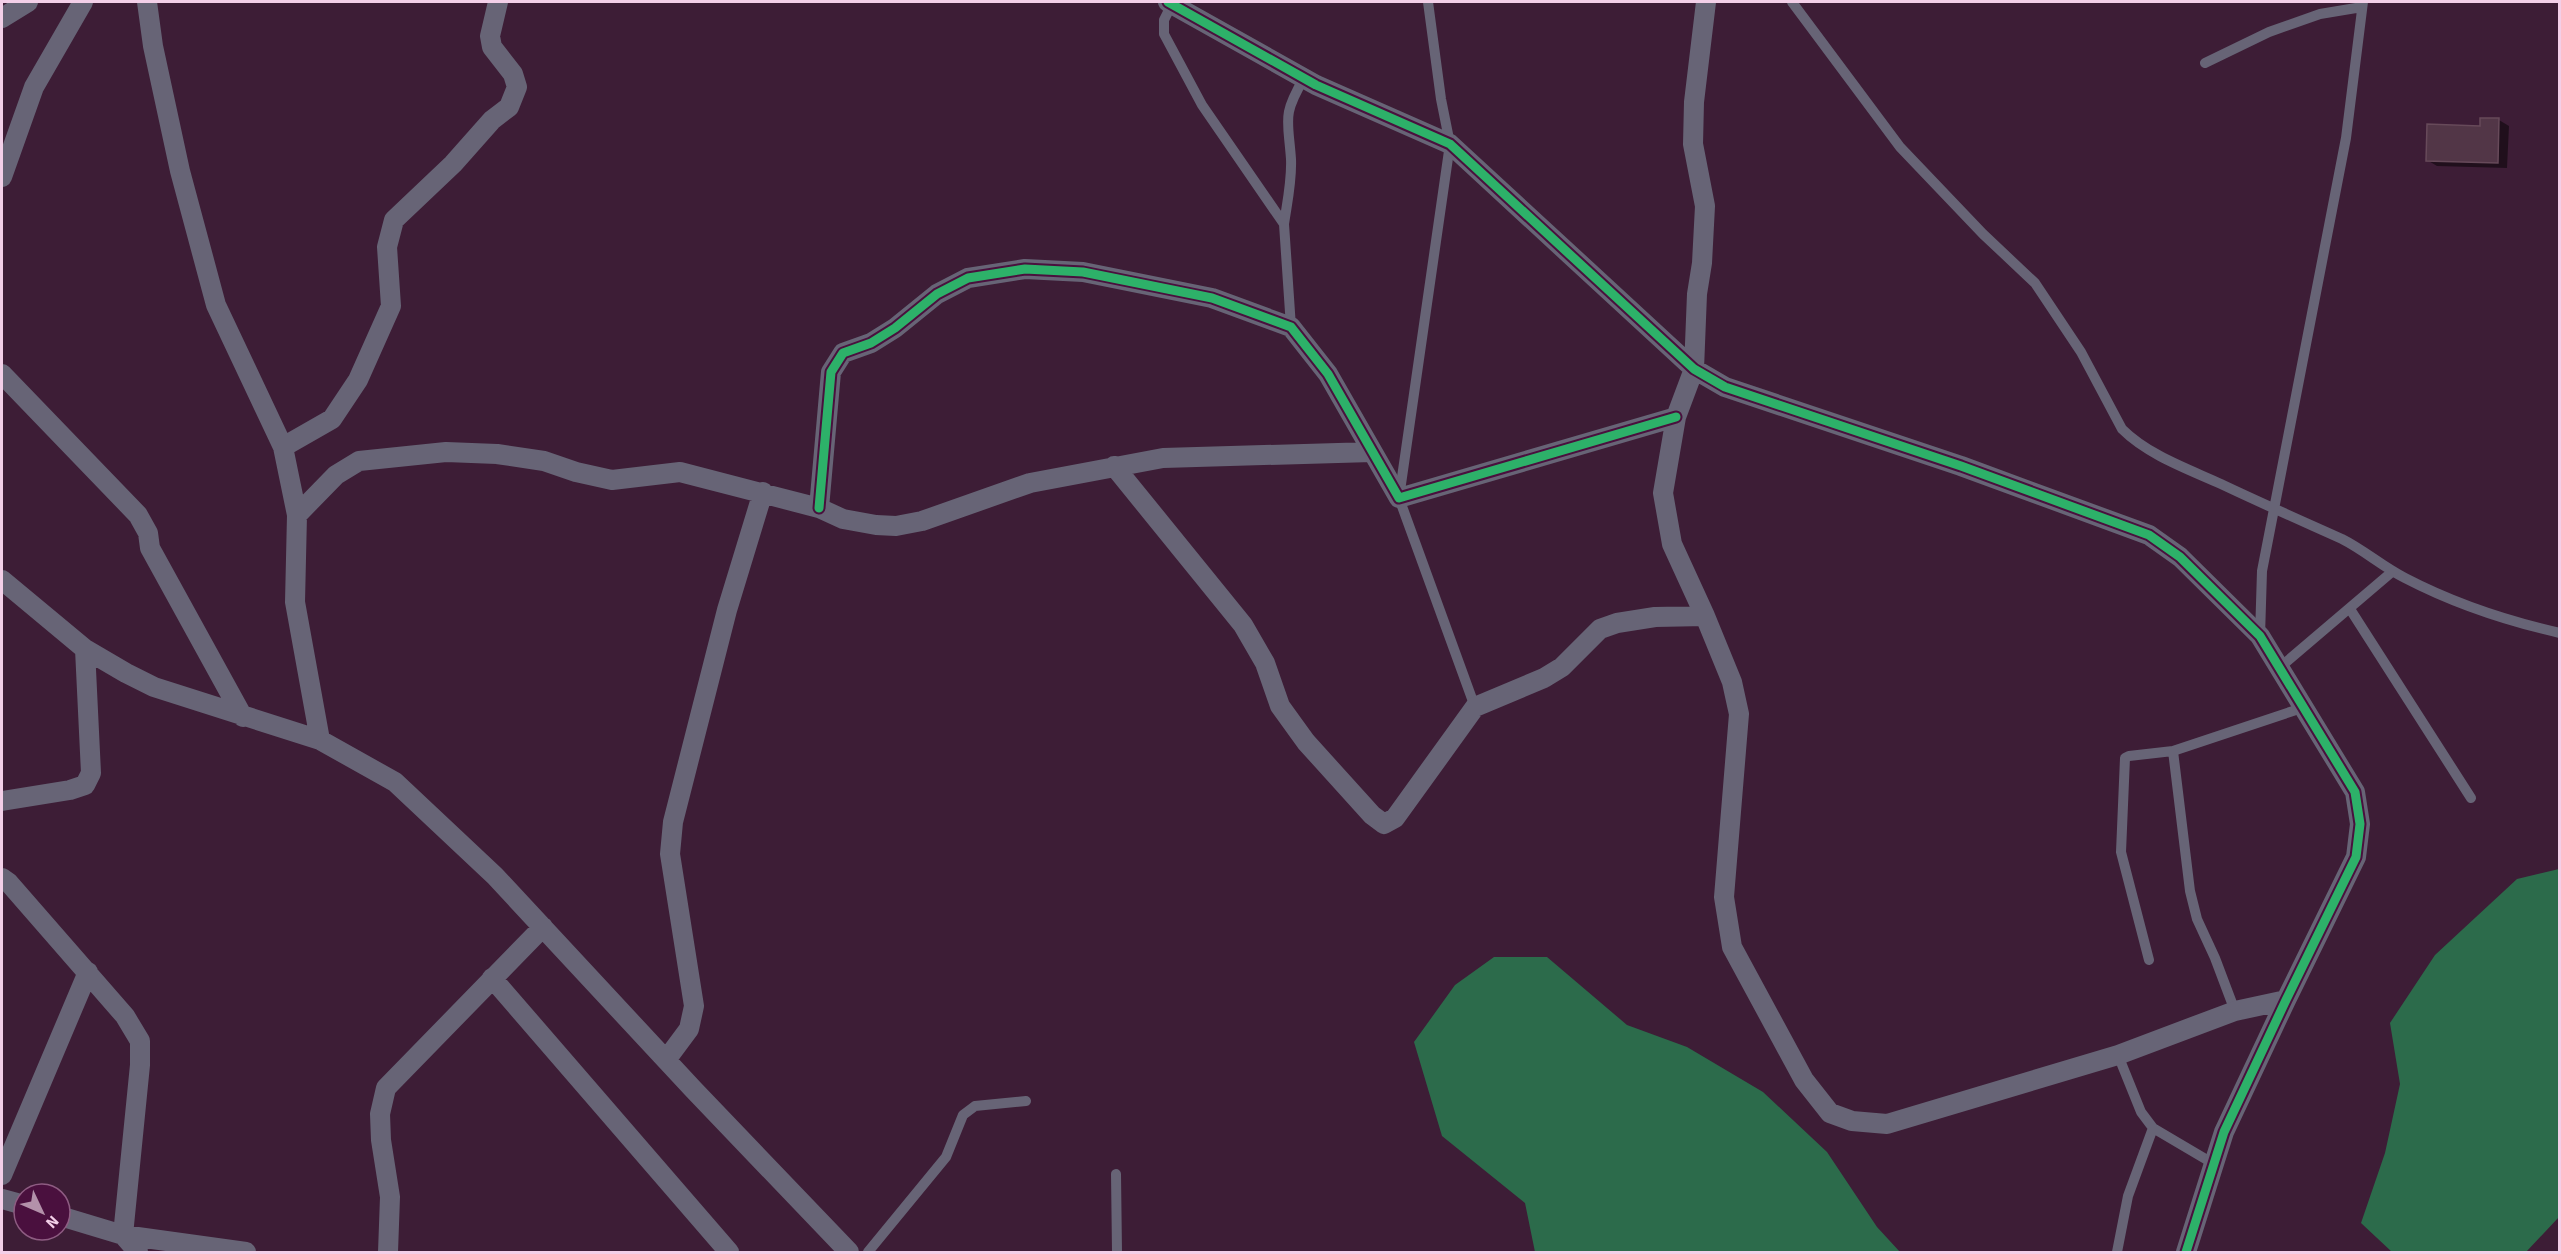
<svg xmlns="http://www.w3.org/2000/svg" width="2561" height="1254" font-family="'Source Sans 3',sans-serif">
<rect width="100%" height="100%" fill="#3d1d36"/>
<!-- water -->
<path fill="#2c6b4b" d="M2559,869v348l-33,35h-134l-31,-29 24,-70 15,-69 -10,-61 45,-68 82,-76z
M1494,957h53l80,68 60,22 76,45 64,60 50,75 23,25h-365l-10,-49 -83,-67 -28,-94 41,-57z"/>
<!-- shadow -->
<path fill="#0007" d="M2482,119l17,1 10,6 -2,42 -70,-2 -10,-6 55,-33z"/>
<!-- building -->
<path fill="#523647" stroke="#674a5a" stroke-width="1.5" d="M2480,118h19l-1,45 -72,-2 1,-37 53,2z"/>
<g fill="none" stroke-linecap="round" stroke-linejoin="round">
<!-- service -->
<path stroke="#676476" stroke-width="10" d="M1428,2l13,97 9,45 -51,354 76,209
M1792,2l108,145 83,87 52,49 46,69 41,77c26,26 66,40 99,55 40,19 81,37 121,55 22,11 41,28 63,39 48,25 102,43 155,55
M1172,4l-8,16v14l38,71 82,119 7,103
M2205,63l64,-31 51,-18 42,-7
M1284,224c3,-21 8,-43 7,-65 -3,-41 -9,-43 13,-81
M2350,609l121,189
M2260,636l2,-65 84,-433 17,-136
M2278,669l115,-98
M2173,751l17,140 7,28 18,39 20,53
M2149,960l-28,-108 4,-94 4,-2 44,-5 129,-43
M2118,1055l23,57 12,16 61,36
M1116,1174l1,78
M868,1252l78,-95 17,-42 12,-9 51,-5
M2117,1252l11,-56 25,-68"/>
<!-- minor -->
<path stroke="#676476" stroke-width="20" d="M147,2l6,44 27,125 36,134 67,142 14,68 -2,87 25,138
M1168,2l148,83 134,59 244,225 31,18 236,79 188,69 31,22 80,79 95,156 5,32 -4,33 -70,143 -62,132 -38,120
M1706,2l-12,100 -1,42 12,62 -3,57 -5,31 -3,75 -18,48 -13,76 9,51 33,72 27,66 7,32 -15,183 8,50 72,133 26,33 22,8 35,3 231,-69 117,-44 51,-11
M2,18l26,-16
M2,177l32,-90 49,-85
M2,374l136,141 10,18 2,15 93,169
M283,447l49,-28 26,-39 33,-74 -4,-59 7,-27 59,-56 39,-44 17,-13 8,-20 -4,-13 -21,-27 -2,-11 8,-34
M1114,466l129,159 22,38 15,43 26,36 66,73 12,9 11,-6 80,-111 69,-29 18,-11 38,-38 17,-6 38,-6 50,-1
M819,508l12,-136 12,-19 28,-10 24,-15 42,-34 31,-16 57,-9 58,3 129,26 79,29 37,47 71,124 277,-81
M297,515l39,-40 23,-14 87,-9 51,2 47,7 32,11 36,8 68,-8 139,36 24,11 33,6 20,1 26,-5 108,-38 133,-25 209,-6
M2,580l83,69 41,24 28,14 166,53 75,42 100,94 198,213 156,163
M2,801l68,-11 15,-5 6,-12 -6,-124
M2,878l7,5 116,133 15,25v24l-17,170 15,17
M492,978l237,274
M666,1060l23,-31 5,-23 -24,-152 3,-32 54,-212 36,-118
M2,1175l86,-203
M2,1199l22,6
M60,1216l63,19 123,17
M388,1252l2,-55 -9,-57 -1,-26 6,-26 157,-161"/>
<defs>
<path id="cycleway" d="M1168,2l148,83 134,59 244,225 31,18 236,79 188,69 31,22 80,79 95,156 5,32 -4,33 -70,143 -62,132 -38,120
M819,508l12,-136 12,-19 28,-10 24,-15 42,-34 31,-16 57,-9 58,3 129,26 79,29 37,47 71,124 277,-81"/>
</defs>
<!-- cycleway casing -->
<use href="#cycleway" stroke="#4a103e" stroke-width="13"/>
<!-- cycleway -->
<use href="#cycleway" stroke="#2db169" stroke-width="9"/>
</g>
<!-- border -->
<rect width="2561" height="1254" fill="none" stroke="#f3cfe8" stroke-width="6"/>
<!-- north arrow -->
<g transform="translate(42 1212) rotate(134)"><circle r="28" fill="#4a103e" stroke="#8e5c82" stroke-width="1.5"/>
<path d="M0-4.5L10 22L0 15L-10 22Z" fill="#b391aa"/>
<text y="-9" font-size="16" font-weight="bold" text-anchor="middle" fill="#f3cfe8">N</text>
</g>
</svg>
